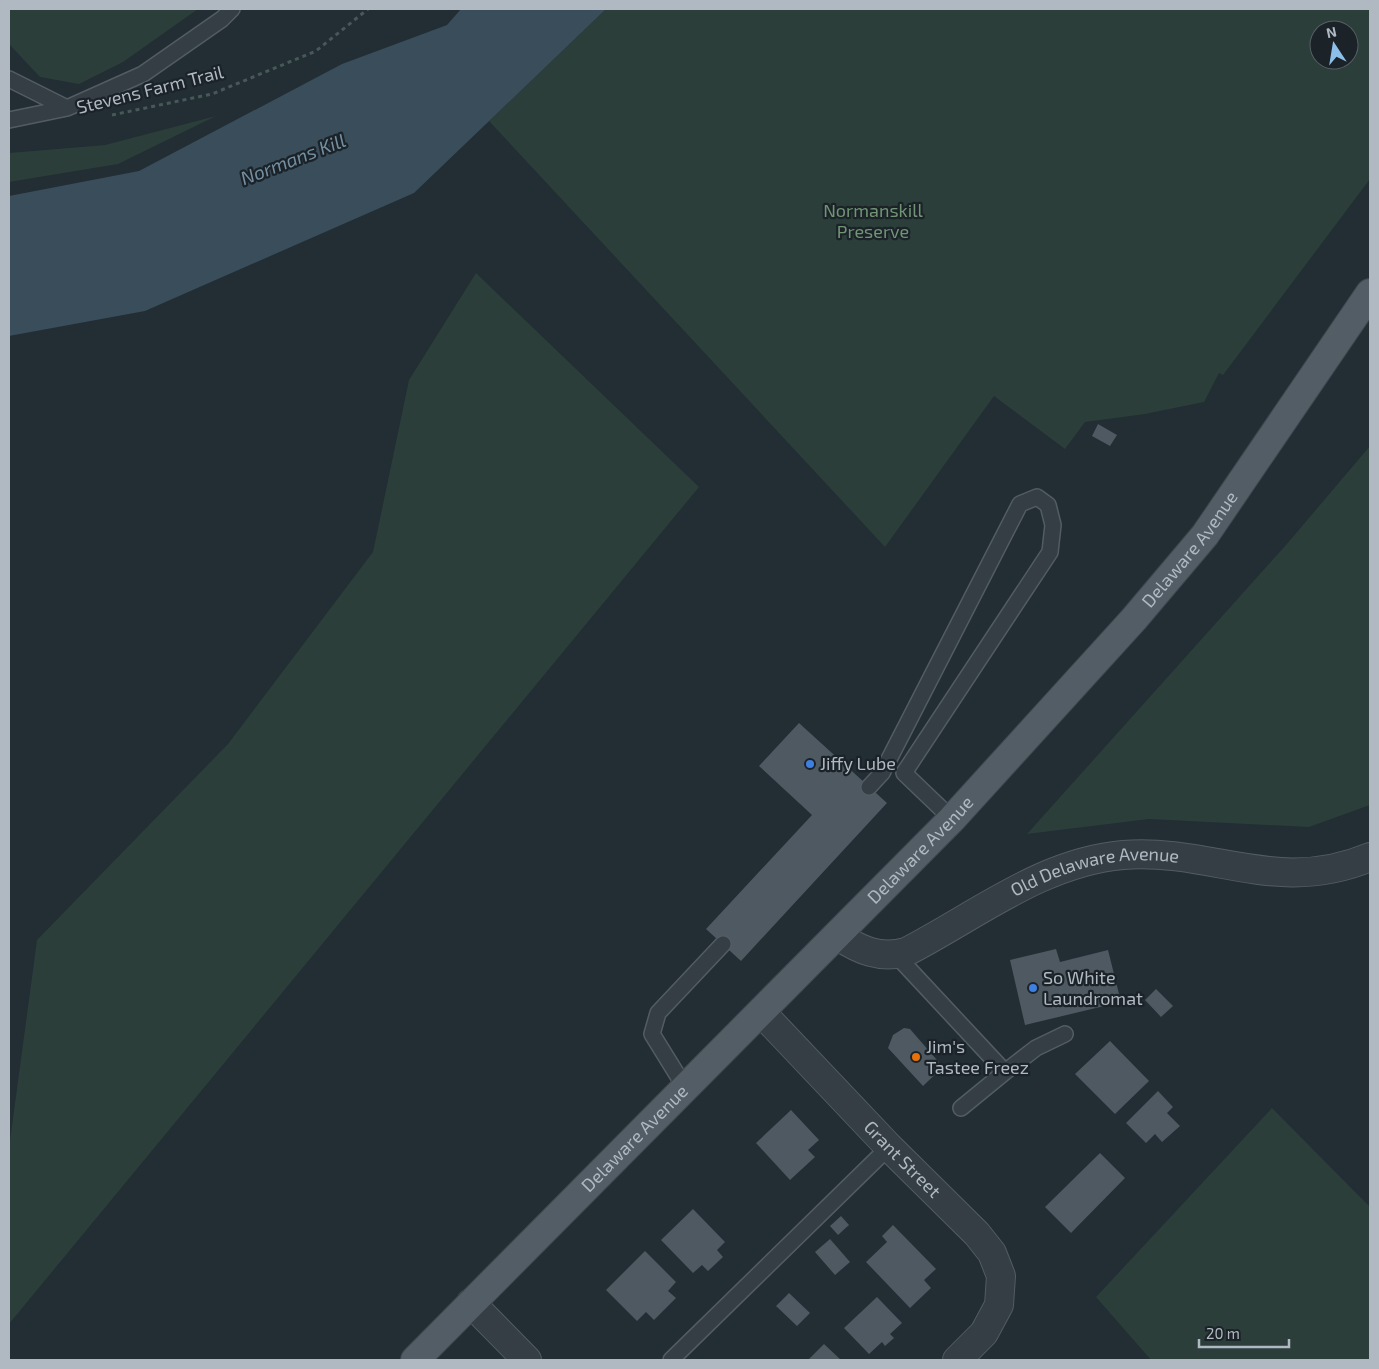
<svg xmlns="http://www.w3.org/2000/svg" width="1379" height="1369" font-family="'Exo 2',sans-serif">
<rect width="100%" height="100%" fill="#222d34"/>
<!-- green -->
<path fill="#2b3e3a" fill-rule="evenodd" d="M9,9h189l-75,53 -44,22 -39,-7 -31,-33z
M606,9h764v170l-147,196 -4,-2 -15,29 -59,12 -60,8 -20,27 -71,-53 -109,151 -396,-426zM1319,30h30v30h-30z
M216,116l-98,48 -109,18v-29l96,-8z
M476,273l223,214 -690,837v-176l28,-208 191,-196 145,-192 36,-172z
M1370,446v359l-61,22 -160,-8 -122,15 259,-289z
M1272,1108l98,99v153h-219l-55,-63z"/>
<!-- water -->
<path fill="#394d5b" d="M461,9h145l-192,184 -269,118 -136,25v-140l130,-25 203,-107 105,-39z"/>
<!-- building -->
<path fill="#4e5962" d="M1098,424l19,11 -7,11 -18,-10z
M799,723l88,80 -146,158 -35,-32 106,-114 -53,-49z
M1056,949l4,13 48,-12 13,52 -96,23 -15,-65z
M1156,989l17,17 -12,11 -16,-17z
M904,1028l6,1 33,38 -20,19 -35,-38 5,-13z
M1110,1041l39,40 -34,33 -40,-40z
M1158,1091l15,16 -6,6 13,13 -18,16 -7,-8 -9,9 -20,-20z
M791,1110l28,30 -11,10 7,7 -25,23 -34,-37z
M1100,1153l25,25 -54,55 -26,-26z
M693,1209l32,33 -8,8 6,7 -15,14 -6,-6 -9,8 -32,-33z
M841,1216l8,9 -11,10 -8,-9z
M893,1225l43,44 -12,11 7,8 -21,20 -44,-46 21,-20 -5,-6z
M830,1239l20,23 -15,13 -20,-23z
M645,1251l31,31 -8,9 8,7 -22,22 -8,-8 -9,9 -31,-31z
M789,1293l21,20 -13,13 -21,-20z
M877,1297l25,26 -12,11 4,4 -9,8 -3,-4 -13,12 -25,-26z
M824,1344l17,16h-33z"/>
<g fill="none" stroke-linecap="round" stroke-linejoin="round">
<defs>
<path id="service" d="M9,79l58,29
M9,120l58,-12 76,-34 79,-55 10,-10
M869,787l13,-14 138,-269 17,-7 11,8 5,20 -3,27 -146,221 48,46
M895,954l110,118 31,-24 29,-14
M686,1089l-34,-55 6,-21 65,-69
M961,1108l44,-36
M671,1360l218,-213"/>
<g id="minor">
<path id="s1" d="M838,936c22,14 41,23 68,16 70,-36 136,-90 217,-97 90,-7 154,41 247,2"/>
<path id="s2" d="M761,1012l128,135 88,87 15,19 9,23 -2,29 -15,28 -27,27"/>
<path d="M471,1303l56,57"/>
</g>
<g id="primary">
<path id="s3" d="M415,1360l537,-541 182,-200 71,-84 165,-242"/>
</g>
</defs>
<!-- service casing -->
<use href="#service" stroke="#535c62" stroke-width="18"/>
<!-- minor casing -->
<use href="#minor" stroke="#535c62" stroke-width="30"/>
<!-- primary casing -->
<use href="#primary" stroke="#3f474e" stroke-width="30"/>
<!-- path -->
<path stroke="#485858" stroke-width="3" stroke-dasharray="4 4" stroke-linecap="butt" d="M112,115l100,-21 104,-43 52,-42"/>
<!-- service -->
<use href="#service" stroke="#353e45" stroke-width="15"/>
<!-- minor -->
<use href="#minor" stroke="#353e45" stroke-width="28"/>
<!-- primary -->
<use href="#primary" stroke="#535d65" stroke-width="28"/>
</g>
<!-- markers -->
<g fill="#3f7fe0" stroke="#1b2329" stroke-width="2">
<circle cx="810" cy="764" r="5"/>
<circle cx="1033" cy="988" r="5"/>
</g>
<circle fill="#e8710a" stroke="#1b2329" stroke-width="2" cx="916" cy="1057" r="5"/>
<g text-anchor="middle" stroke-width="4.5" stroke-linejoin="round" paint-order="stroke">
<!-- street labels -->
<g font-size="18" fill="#b0b9c1" stroke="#1b2329">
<text transform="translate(150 90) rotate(-14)" y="6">Stevens Farm Trail</text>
<text dy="6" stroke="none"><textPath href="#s3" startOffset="1122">Delaware Avenue</textPath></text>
<text dy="6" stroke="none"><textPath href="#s3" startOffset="718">Delaware Avenue</textPath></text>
<text dy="6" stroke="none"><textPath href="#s1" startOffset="281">Old Delaware Avenue</textPath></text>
<text dy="6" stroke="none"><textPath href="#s3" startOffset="312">Delaware Avenue</textPath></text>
<text dy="6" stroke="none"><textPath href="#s2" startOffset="204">Grant Street</textPath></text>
</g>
<!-- park labels -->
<g font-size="18" fill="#719574" stroke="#1b2329">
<text x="873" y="217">Normanskill<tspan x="873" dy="21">Preserve</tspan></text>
</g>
<!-- poi labels -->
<g font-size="18" fill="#b0b9c1" stroke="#1b2329" text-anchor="start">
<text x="820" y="770">Jiffy Lube</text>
<text x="1043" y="984">So White<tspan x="1043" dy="21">Laundromat</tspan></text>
<text x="926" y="1053">Jim's<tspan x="926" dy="21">Tastee Freez</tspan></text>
</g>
<!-- water labels -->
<g font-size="19" font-style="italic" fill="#738fa1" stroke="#1b2329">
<text transform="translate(293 159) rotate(-21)" y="7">Normans Kill</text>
</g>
</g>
<!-- border -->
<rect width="1379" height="1369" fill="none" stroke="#b0b9c1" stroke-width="20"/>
<!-- north arrow -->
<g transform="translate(1334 45) rotate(348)"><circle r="24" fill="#1b2329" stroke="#575f66"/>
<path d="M0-4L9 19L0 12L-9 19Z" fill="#8cc0ea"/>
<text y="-8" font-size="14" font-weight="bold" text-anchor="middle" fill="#b0b9c1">N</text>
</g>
<!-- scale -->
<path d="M1199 1339v8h90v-8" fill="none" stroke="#b0b9c1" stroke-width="2.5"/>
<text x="1206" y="1339" font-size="15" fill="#b0b9c1" stroke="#1b2329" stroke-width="4" paint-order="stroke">20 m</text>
</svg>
